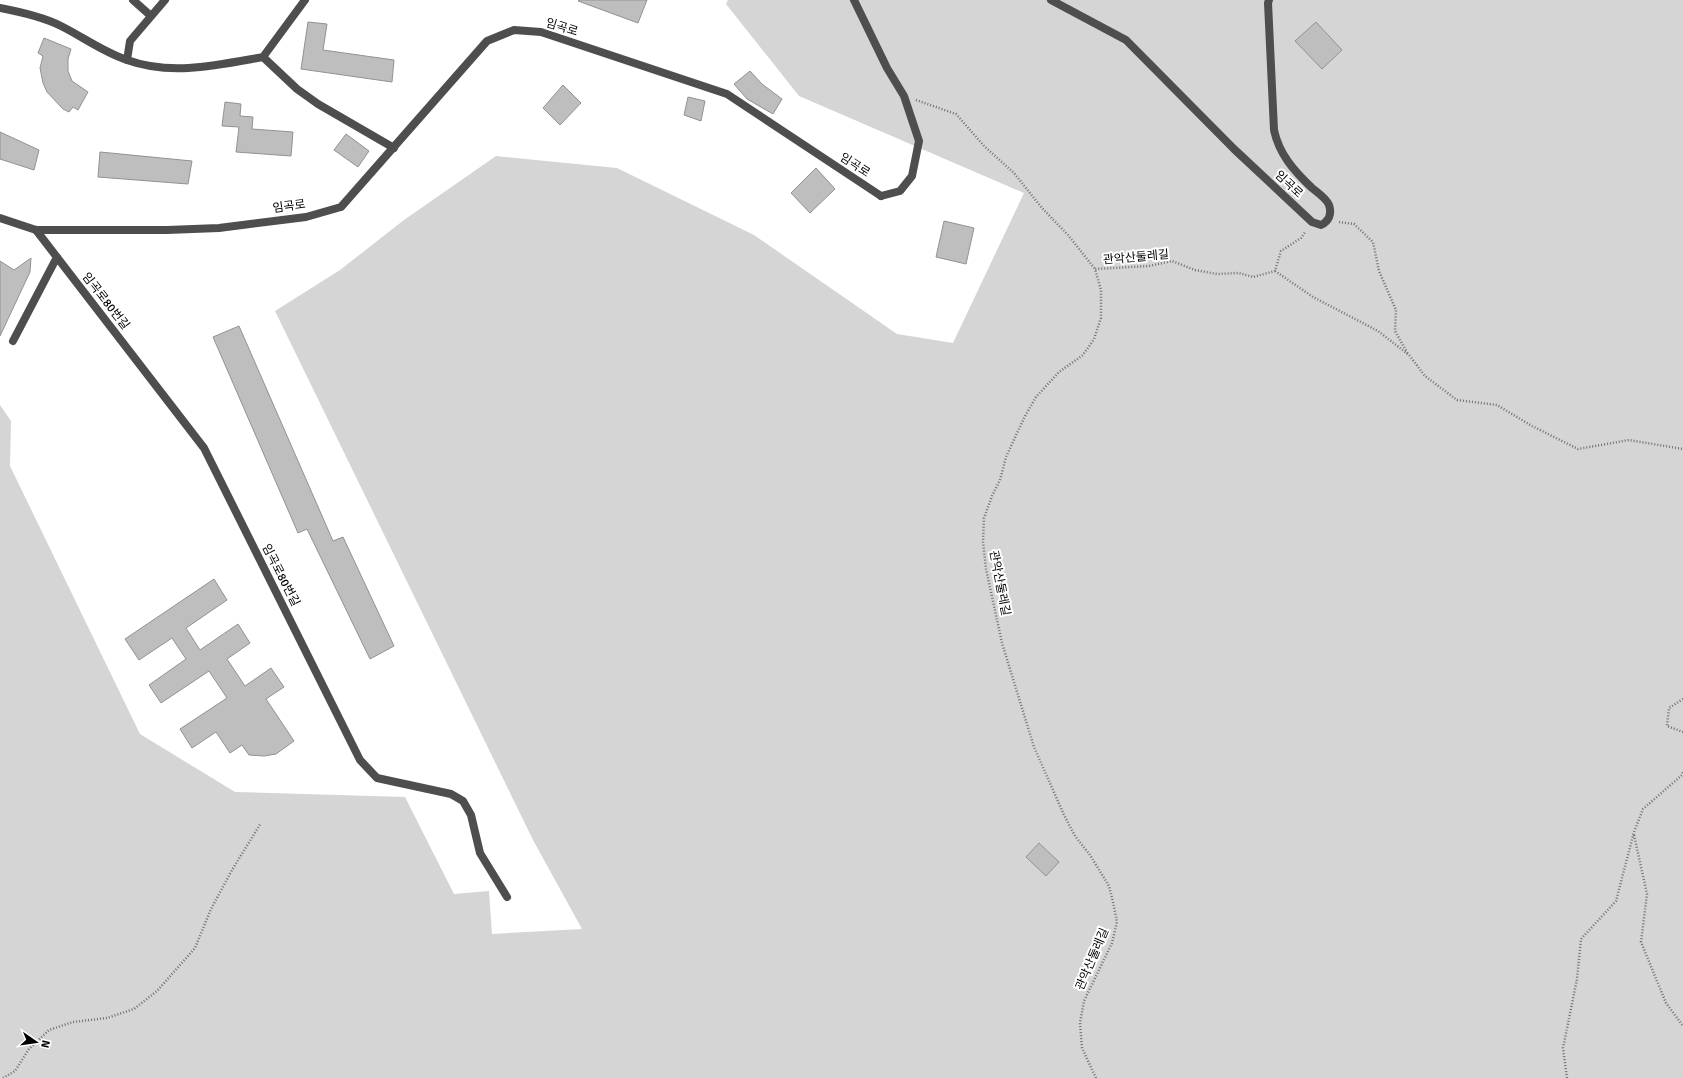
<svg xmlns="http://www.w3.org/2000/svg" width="1683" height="1078" font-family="Signika,'Noto Sans KR',sans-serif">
<rect width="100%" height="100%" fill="#fff"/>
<!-- green -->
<path fill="#d5d5d5" d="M728,0h955v1078h-1683v-673l11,16 -1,45 130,268 95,58 170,5 49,97 35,-3 3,43 90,-5 -49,-89 -258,-529 65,-41 64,-50 92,-64 121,12 137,67 143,99 56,9 71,-150 -225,-97 -73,-92z"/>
<!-- building -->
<path fill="#bebebe" stroke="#929292" d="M579,0h68l-9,23 -60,-22z
M308,22l19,2 -4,26 71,10 -2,22 -91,-13z
M1316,22l26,28 -20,19 -27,-28z
M44,38l27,11 -3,10v12l4,10 16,11 -10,18 -5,-3 -4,5 -6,-3 -16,-17 -4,-9 -3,-15 3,-12 -5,-3z
M750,71l12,13 20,15 -9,15 -26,-15 -13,-15z
M563,85l18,18 -21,22 -17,-17z
M688,97l17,4 -4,20 -17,-6z
M225,102l16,2 -1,12 13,1 -1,12 41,3 -2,24 -55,-4 3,-25 -17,-1z
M0,132l39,18 -5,20 -34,-11z
M346,134l23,17 -11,16 -24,-17z
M100,152l92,9 -4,23 -90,-7z
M816,168l19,21 -25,24 -19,-20z
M944,221l30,7 -8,36 -30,-7z
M31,258l-1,14 -30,64v-75l14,9z
M239,326l94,215 10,-4 51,109 -24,13 -63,-130 -9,4 -85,-196z
M214,579l13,21 -41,28 14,22 38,-26 12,19 -23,16 18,27 26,-18 13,19 -18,12 28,42 -18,13 -12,2 -15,-1 -7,-10 -12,8 -14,-21 -24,16 -12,-19 47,-31 -18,-27 -48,32 -12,-18 37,-26 -14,-21 -33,22 -14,-21z
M1039,843l20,19 -13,14 -20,-19z"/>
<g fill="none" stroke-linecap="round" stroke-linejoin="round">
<!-- path -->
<path stroke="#707070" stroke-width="2.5" stroke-dasharray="1 2" stroke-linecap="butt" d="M916,100l40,14 29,33 29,26 28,35 26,27 27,34
M1339,222l15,2 19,18 6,29 17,39 -1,21 13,23
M1275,271l38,26 65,34 31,24 16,21 32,24 40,5 35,21 46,23 51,-9 54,9
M1683,699l-14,9 -2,18 16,6
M1634,835l13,59 -6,48 25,61 17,23
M3,1078l12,-7 14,-22 20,-19 24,-8 34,-4 27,-9 23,-18 38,-43 16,-39 21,-39 29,-47
M1096,1078l-14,-30 -2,-25 4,-22 28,-58 5,-21 -4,-20 -4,-16 -19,-31 -15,-19 -11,-21 -30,-68 -32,-104 -16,-74 -3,-27 1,-24 8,-22 8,-16 6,-23 18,-39 12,-21 23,-25 24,-17 11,-16 7,-21v-28l-6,-21 54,-3 23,-5 23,9 22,4 22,-1 14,4 22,-6 6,-20 20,-13 5,-7
M1567,1078l-4,-30 14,-69 4,-40 35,-38 18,-69 9,-23 39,-34 1,-3"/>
<!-- minor -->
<path stroke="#4e4e4e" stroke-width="8" d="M133,0l18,16
M854,0l33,68 17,28 15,45 -7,35 -12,15 -19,5
M1051,0l75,40 108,109 78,73 9,3c8,-4 11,-11 8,-20 -2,-6 -12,-13 -17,-17 -18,-17 -33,-34 -38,-58l-6,-127 1,-3
M0,8c21,4 43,9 61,18 22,11 42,26 66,34 44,16 91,5 136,-3l34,32 21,15 76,44
M263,57l42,-57
M127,60l3,-19 35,-41
M36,230l168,218 156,312 17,18 74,16 12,7 8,14 9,38 27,44
M13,341l44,-84"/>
<!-- tertiary -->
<path stroke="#4e4e4e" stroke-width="8" d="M0,218l36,12h131l52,-2 87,-11 35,-10 146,-166 27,-11 27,2 186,62 154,102"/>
</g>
<g text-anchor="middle" stroke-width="4" stroke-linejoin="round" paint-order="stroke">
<!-- street labels -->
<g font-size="12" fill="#000" stroke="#fff">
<text transform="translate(562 27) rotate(17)" y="4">임곡로</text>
<text transform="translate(855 165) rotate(33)" y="4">임곡로</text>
<text transform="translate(1289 184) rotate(43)" y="4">임곡로</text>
<text transform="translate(289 206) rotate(-8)" y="4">임곡로</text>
<text transform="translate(1136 257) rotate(-5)" y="4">관악산둘레길</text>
<text transform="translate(106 301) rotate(52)" y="4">임곡로80번길</text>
<text transform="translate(281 575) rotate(63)" y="4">임곡로80번길</text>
<text transform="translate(1000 583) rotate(79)" y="4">관악산둘레길</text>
<text transform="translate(1092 959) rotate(-67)" y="4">관악산둘레길</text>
</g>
</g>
<!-- north arrow -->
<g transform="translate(36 1042) rotate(103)" stroke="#ffffff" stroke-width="3" paint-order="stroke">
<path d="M0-3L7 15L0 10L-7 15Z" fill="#000000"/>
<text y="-6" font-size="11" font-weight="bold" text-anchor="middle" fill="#000000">N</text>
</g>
</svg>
